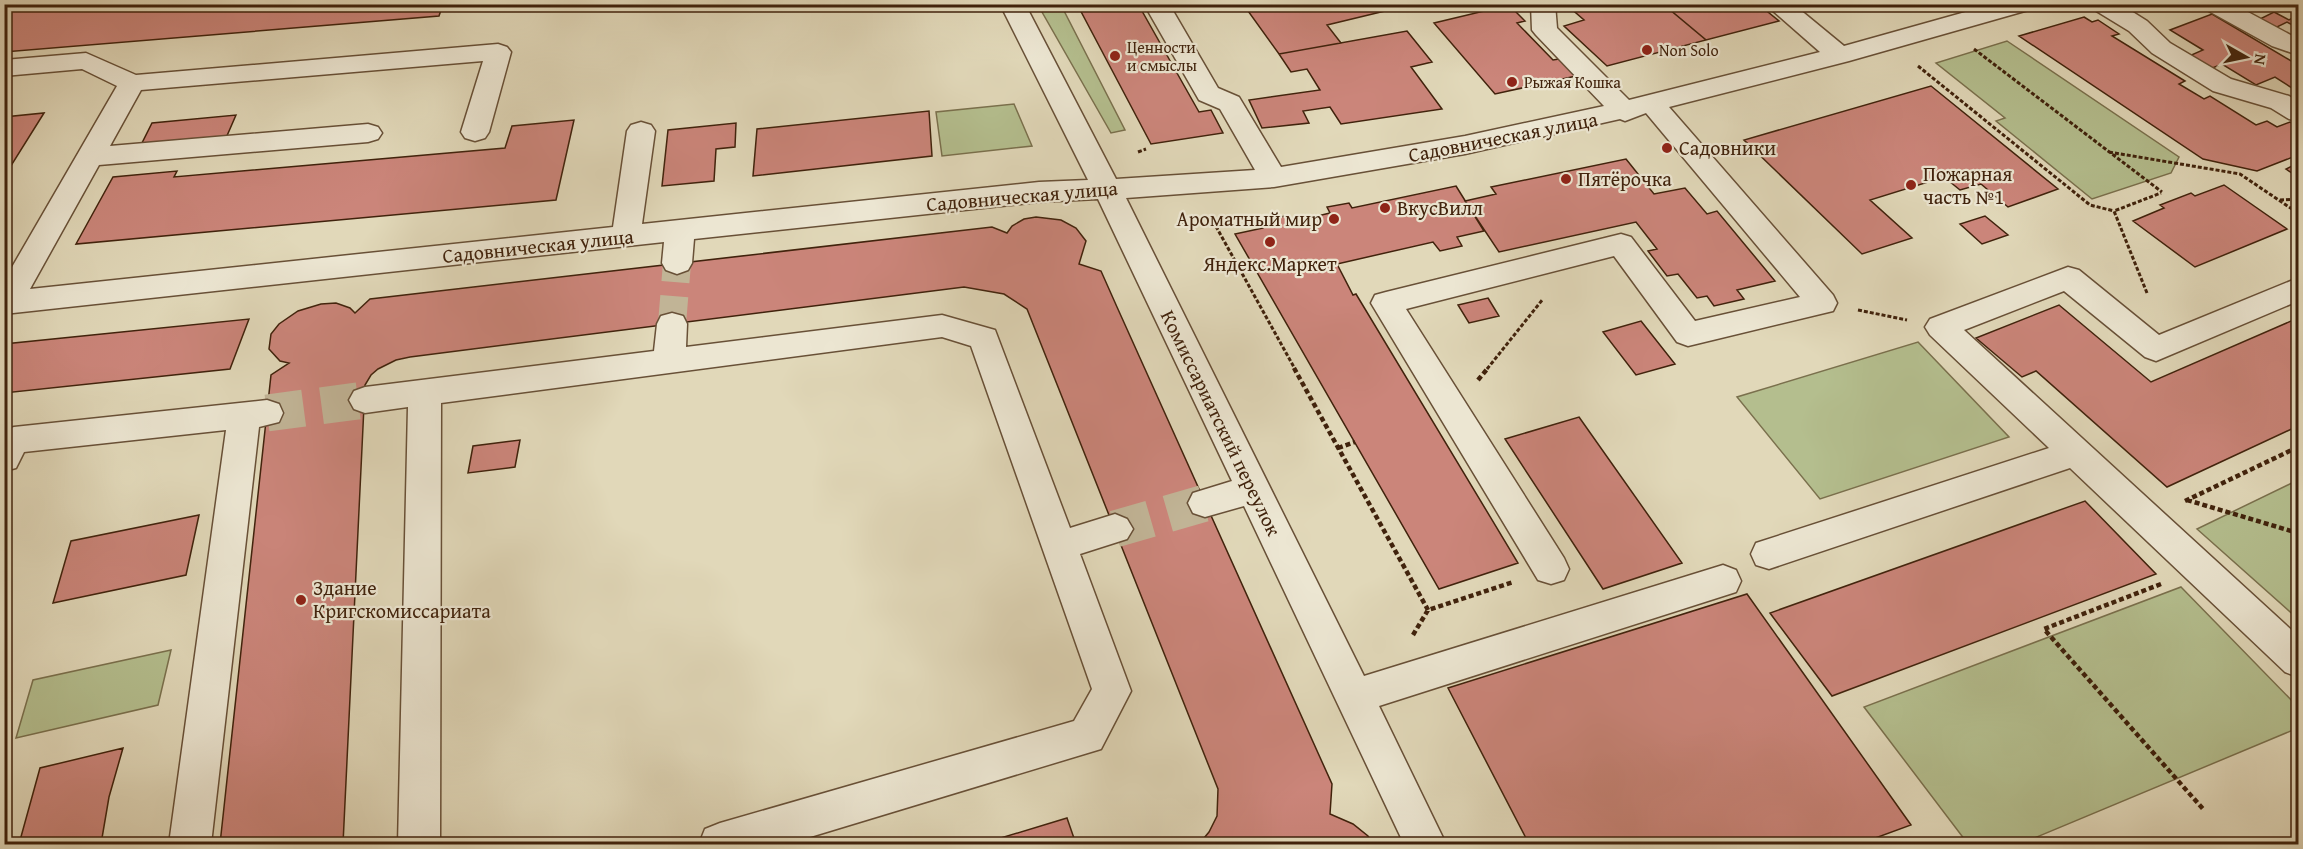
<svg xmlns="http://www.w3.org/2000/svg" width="2303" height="849" font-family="'Gentium Book Plus',serif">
<rect width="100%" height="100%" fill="#e1d8b9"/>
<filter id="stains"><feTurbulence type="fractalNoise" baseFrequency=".00333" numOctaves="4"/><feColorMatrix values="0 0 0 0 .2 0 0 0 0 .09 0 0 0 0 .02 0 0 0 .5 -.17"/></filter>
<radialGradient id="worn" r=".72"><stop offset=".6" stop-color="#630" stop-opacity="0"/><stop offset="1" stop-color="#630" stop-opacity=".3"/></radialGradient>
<!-- green -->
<path fill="#b4be8e" stroke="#7a704d" stroke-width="1.5" d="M1038,5h23l64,125 -14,3z
M2007,41l172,116 -8,16 -79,26 -96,-78 9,-3 -69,-55z
M1014,104l18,42 -90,10 -6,-44z
M1918,342l91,95 -189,62 -83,-102z
M2298,480v139l-101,-90z
M2181,587l117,120v21l-278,116h-52l-104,-137z
M171,650l-13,55 -142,33 17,-58z"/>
<!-- building -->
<path fill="#cb857a" stroke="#40220c" stroke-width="1.5" d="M443,4l-4,12 -435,36v-47z
M1077,4h61l61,108 12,-2 12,23 -72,11z
M1243,4h171l-87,21 14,18 -62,11z
M1575,4h88l43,36 -99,26 -43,-40 20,-6 -15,-13z
M1663,4h78l4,4 13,-4 21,17 -73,19z
M1509,5l16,16 -8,2 36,37 6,-1 17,17 -81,18 -61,-71z
M2274,12l15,8 9,-5v13l-11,-6 -12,6 -17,-8z
M2212,14l86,51v27l-23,-15 -19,8 -34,-21 -12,5 -21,-13 14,-6 -33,-20z
M2084,17l8,5 6,-2 21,14 -7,2 73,45 -6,3 25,15 6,-3 46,29 11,-4 10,6 13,-5 8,6v27l-41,16 -54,-12 -184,-123z
M1407,31l25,31 -21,5 31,42 -101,15 -11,-17 -27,4 6,12 -47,5 -13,-28 71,-10 -13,-21 -16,3 -12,-18z
M1931,86l127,103 -50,18 -27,-23 -21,6 -16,-13 -74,23 42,38 -50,16 -118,-114z
M929,111l3,45 -179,20 4,-47z
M44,113l-40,64v-60z
M236,115l-10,23 -85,7 11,-22z
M574,120l-18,80 -480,44 37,-67 64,-6 -3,6 331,-29 7,-22z
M736,123l-1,24 -19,2 -2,32 -52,5 6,-56z
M1626,159l28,35 31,-6 22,26 10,-3 58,70 -38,9 7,9 -30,7 -7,-10 -10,2 -19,-24 -11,2 -19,-25 9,-2 -21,-27 -137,30 -34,-51 31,-7 -5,-7z
M2298,163v14l-12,-8z
M2224,185l63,44 -92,38 -62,-46 31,-13 -4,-3 31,-12 4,3z
M1456,186l28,45 -27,6 5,9 -22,5 -7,-9 -96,22 16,31 3,-1 162,269 -79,26 -204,-355 28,-6 -4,-7 26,-5 4,7 41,-10 -3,-6 22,-4 3,5z
M1985,216l23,19 -26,9 -22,-20z
M1036,217l25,3 15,8 10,13 -7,23 22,7 16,36 215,477 -2,30 23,10 15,12 5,8h-174l10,-12 8,-16 1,-27 -191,-480 -23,-15 -40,-7 -554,70 -14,3 -18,9 -7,6 -6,10 -22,459h-123l51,-469 18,-12 -9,-2 -11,-12 2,-15 8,-10 19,-13 23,-7 15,-1 14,5 5,5 15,-14 622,-72 15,6 5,-7 12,-7z
M1488,298l11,18 -30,7 -11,-18z
M2059,305l92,77 147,-64v108l-131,61 -131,-116 -14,6 -46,-39z
M249,319l-19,50 -226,24v-49z
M1641,321l34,43 -39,11 -33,-43z
M1579,417l103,146 -79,26 -98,-150z
M520,440l-5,27 -47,6 5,-27z
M2085,501l71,73 -324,122 -62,-83z
M199,515l-13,60 -133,28 18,-62z
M1747,594l164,231 -52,19h-330l-81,-156z
M123,748l-14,49 -8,47h-82l21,-76z
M1067,818l9,26h-95z"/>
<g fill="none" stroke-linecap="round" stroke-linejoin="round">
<!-- minor-tunnel-far1 -->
<path stroke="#c1b496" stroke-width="28" stroke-dasharray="28 14" stroke-linecap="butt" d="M672,324l5,-61"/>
<!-- minor-tunnel -->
<path stroke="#c1b496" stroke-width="37" stroke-dasharray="37 18" stroke-linecap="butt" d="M267,413l98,-13
M1115,529l90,-26"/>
<defs>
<path id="minor" d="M1000,4h25l91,175 139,-9 -35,-61 -21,-9 -55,-96h25l49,84 21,9 42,70 184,-31 139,-30 -68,-71 -4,-5 -1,-26h24l2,24 72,72 191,-48 -55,-48h28l51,42 150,-42h41l-3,5 -183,52 -180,46 164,188 4,8 -4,8 -145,35 -11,-4 -63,-86 -208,53 158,249 5,11 -5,11 -13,4 -13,-4 -167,-277 4,-8 11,-3 235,-58 10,3 64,84 105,-24 -154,-184 -21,8 -5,-2 -155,35 -191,33 -148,11 238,478 359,-111 13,5 5,11 -5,11 -357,114 67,138h-42l-160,-338 -39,11 -12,-4 -5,-10 5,-10 39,-12 -134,-282 -59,3 -345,37 -2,24 -4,7 -11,4 -11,-4 -4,-7 2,-21 -660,72v-33l113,-195 -35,-17 -78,7v-16l82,-7 50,22 362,-31 9,3 4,5 -22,80 -4,6 -10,3 -10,-3 -4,-6 22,-71 -342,29 -31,56 258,-22 10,3 4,6 -4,6 -10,3 -269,23 -69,124 583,-62 14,-96 4,-6 10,-3 10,3 4,6 -13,93 397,-42 49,-2z
M2090,4h30l27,17 23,22 61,36 58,17 9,6v19l-9,-2 -18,-11 -58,-17 -61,-38 -23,-22 -36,-22z
M2202,4h31l65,35v16l-26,-9 -67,-37z
M2068,267l11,3 80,65 139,-57v23l-142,60 -11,-4 -81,-66 -100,39 334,306v41l-13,-5 -215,-204 -301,101 -13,-4 -5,-11 5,-11 293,-95 -119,-113 -5,-8 5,-8z
M672,313l11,3 4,8 -1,23 256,-32 53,15 75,198 45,-14 12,5 6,10 -6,10 -47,15 51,137 -30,58 -314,95h-88l6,-15 15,-6 354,-102 18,-32 -121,-343 -29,-9 -501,66 -1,441h-42l10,-437 -43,6 -11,-4 -5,-9 5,-9 11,-4 289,-36 3,-27 4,-8z
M267,400l12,4 4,9 -4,9 -20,5 -48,417h-42l57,-414 -202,22 -8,16 -12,3v-41l10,-3z"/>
</defs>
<!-- minor casing -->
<use href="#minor" stroke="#685037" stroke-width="3"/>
<!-- path-far1 -->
<path stroke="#40220c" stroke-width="3" stroke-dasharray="4 2" stroke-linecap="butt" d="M1974,49l188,143
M1918,66l172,139 24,6
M1138,152l8,-3
M2109,152l131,22 52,35 6,11
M2280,200l18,-1
M1180,216l4,9
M1213,221l82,148
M2147,293l-33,-82 47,-18
M1858,310l49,10
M1487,369l56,-70"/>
<!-- path -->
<path stroke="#40220c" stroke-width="4.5" stroke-dasharray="5 3" stroke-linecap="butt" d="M1294,368l134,242
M1478,380l10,-12
M1338,448l17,-6
M2187,500l111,33
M2185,501l113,-54
M2161,584l-117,45 159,180
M1413,635l15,-25 85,-28"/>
<!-- minor -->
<use href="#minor" fill="#ece6d2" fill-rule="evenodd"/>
</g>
<!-- markers -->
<g fill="#8f2418" stroke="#ece6d2" stroke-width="2">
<circle cx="1647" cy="50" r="6"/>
<circle cx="1115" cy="56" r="6"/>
<circle cx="1512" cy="82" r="6"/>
<circle cx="1667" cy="148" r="6"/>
<circle cx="1566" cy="179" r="6"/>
<circle cx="1911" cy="185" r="6"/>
<circle cx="1385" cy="208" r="6"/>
<circle cx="1334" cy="219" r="6"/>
<circle cx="1270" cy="242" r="6"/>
<circle cx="301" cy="600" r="6"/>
</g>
<g text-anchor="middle" stroke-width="4.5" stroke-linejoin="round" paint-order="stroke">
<!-- far-poi labels -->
<g font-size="16" fill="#40220c" stroke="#ece6d2" text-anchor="start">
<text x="1127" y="53">Ценности<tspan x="1127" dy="18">и смыслы</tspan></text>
<text x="1659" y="56">Non Solo</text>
<text x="1524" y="88">Рыжая Кошка</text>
</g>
<!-- street labels -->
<g font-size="20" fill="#40220c" stroke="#ece6d2">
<text transform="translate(1503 137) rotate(-11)" y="7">Садовническая улица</text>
<text transform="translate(1022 196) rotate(-5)" y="7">Садовническая улица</text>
<text transform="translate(538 246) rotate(-6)" y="7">Садовническая улица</text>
<text transform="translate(1221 423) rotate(64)" y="7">Комиссариатский переулок</text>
</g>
<!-- poi labels -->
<g font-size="20" fill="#40220c" stroke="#ece6d2" text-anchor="start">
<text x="1679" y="155">Садовники</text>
<text x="1923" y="181">Пожарная<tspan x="1923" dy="23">часть №1</tspan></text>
<text x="1578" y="186">Пятёрочка</text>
<text x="1397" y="215">ВкусВилл</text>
<text x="1322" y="226" text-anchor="end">Ароматный мир</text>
<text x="1270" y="271" text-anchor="middle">Яндекс.Маркет</text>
<text x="313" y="595">Здание<tspan x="313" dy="23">Кригскомиссариата</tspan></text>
</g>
</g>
<!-- margin -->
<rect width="2303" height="849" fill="none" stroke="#e1d8b9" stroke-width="24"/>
<rect x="6" y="6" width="2291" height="837" fill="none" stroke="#40220c" stroke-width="3"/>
<rect x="12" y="12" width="2279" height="825" fill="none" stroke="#40220c" stroke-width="1.5"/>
<!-- north arrow -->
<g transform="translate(2246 57) rotate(99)" stroke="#ece6d2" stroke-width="4.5" paint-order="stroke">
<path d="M0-4.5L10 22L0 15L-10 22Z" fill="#40220c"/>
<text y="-9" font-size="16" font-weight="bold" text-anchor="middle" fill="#40220c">N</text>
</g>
<rect width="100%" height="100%" filter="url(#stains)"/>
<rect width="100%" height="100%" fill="url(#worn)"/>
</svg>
